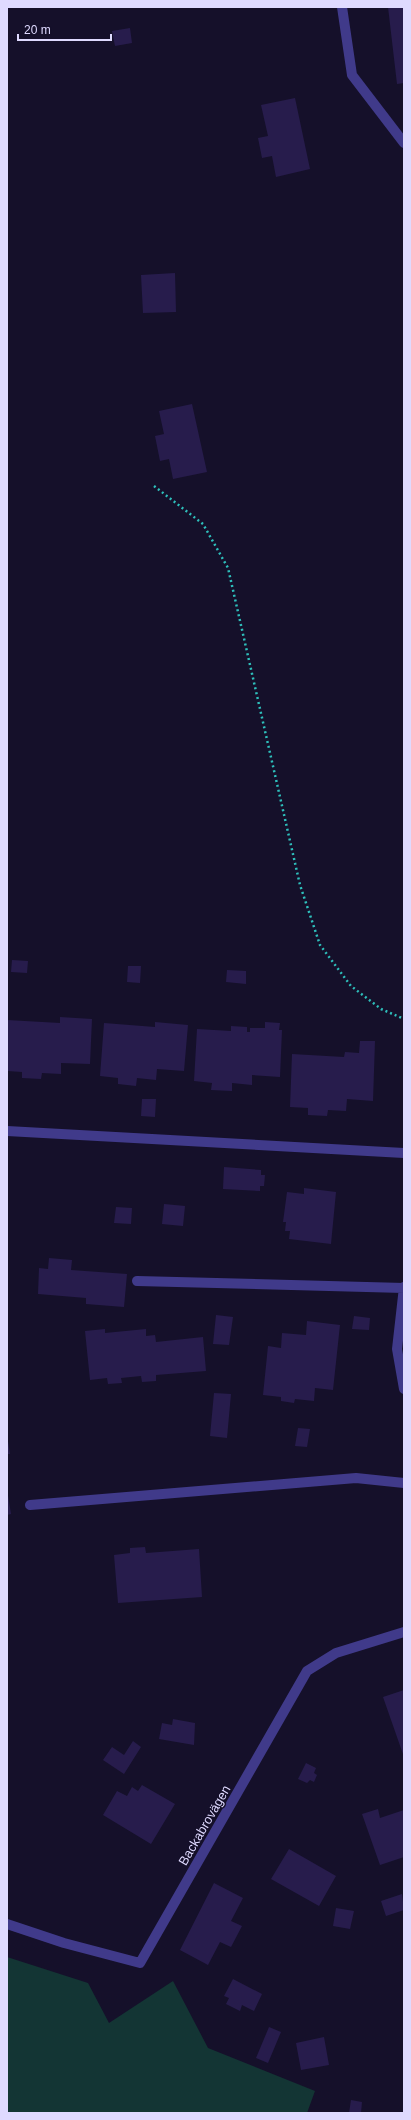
<svg xmlns="http://www.w3.org/2000/svg" width="411" height="2120" font-family="Helvetica,sans-serif">
<rect width="100%" height="100%" fill="#15102a"/>
<!-- green -->
<path fill="#133534" d="M7,1957l81,26 21,40 64,-42 35,67 107,43 -8,22h-300z"/>
<!-- building -->
<path fill="#271c4c" d="M388,7h16v76l-7,1z
M130,28l2,15 -17,3 -3,-15z
M295,98l15,71 -34,8 -4,-21 -10,2 -4,-20 10,-2 -7,-31z
M175,273l1,39 -33,1 -2,-38z
M192,404l15,68 -34,7 -4,-20 -9,2 -5,-25 9,-2 -5,-23z
M12,960l16,1 -1,12 -16,-1z
M128,966h13l-1,17 -13,-1z
M227,970l19,1v13l-20,-2z
M60,1017l32,2 -2,45 -29,-1v11l-19,-1 -1,6 -19,-1v-6l-15,-1v-51l53,3z
M155,1022l33,3 -4,46 -27,-2 -1,11 -19,-2 -1,8 -18,-2v-6l-18,-2 4,-53 51,4z
M265,1022l15,1 -1,7h3l-2,47 -28,-2v10l-20,-2v8l-21,-1 1,-7 -18,-2 3,-52 34,2v-5l16,1v5h3v-4h15z
M360,1041h15l-2,60 -26,-2 -1,12 -18,-1 -1,6 -19,-1v-7l-18,-1 2,-53 52,3 1,-5 14,1z
M142,1099h14l-1,18 -14,-1z
M224,1167l37,3v5h4l-1,11h-4v5l-37,-2z
M304,1188l32,4 -5,52 -42,-5 1,-8h-5l1,-9h-3l4,-30 17,2z
M164,1204l21,2 -2,20 -21,-2z
M116,1207l16,1 -1,16 -17,-1z
M49,1258l23,2 -1,10 56,4 -3,33 -38,-3v-6l-48,-4 1,-26 9,1z
M216,1315l17,2 -4,28 -16,-1z
M354,1316l16,2 -1,12 -17,-1z
M307,1321l33,4 -7,65 -18,-2 -1,13 -19,-2 -1,4 -13,-2v-4l-18,-2 5,-49 13,2 1,-15 24,2z
M105,1329v4l41,-4v7l9,-1 1,7 47,-5 3,34 -50,4v6l-14,1 -1,-6 -20,2 1,5 -14,1 -1,-6 -17,2 -5,-49z
M214,1393l17,1 -4,44 -17,-2z
M298,1428l12,1 -3,18 -12,-1z
M7,1435l3,19h-3z
M7,1489l4,25 -4,1z
M145,1547l1,6 53,-4 3,48 -84,6 -4,-48 16,-2v-5z
M404,1690v67l-21,-60z
M173,1719l22,4 -1,22 -35,-6 3,-16 10,2z
M133,1741l8,6 -17,27 -21,-14 9,-13 12,8z
M306,1763l10,5 -2,5 3,2 -3,7 -4,-2 -3,3 -9,-4z
M142,1785l33,19 -24,40 -48,-29 14,-24 10,5 5,-9 6,4z
M378,1809l2,9 24,-8v47l-24,8 -18,-51z
M289,1849l47,27 -17,30 -48,-27z
M214,1883l29,15 -12,23 11,5 -11,21 -11,-5 -12,23 -28,-15z
M402,1894l2,16 -18,6 -5,-15z
M336,1908l18,3 -4,18 -17,-3z
M233,1979l29,15 -8,17 -12,-6 -2,6 -14,-7 3,-6 -5,-2z
M269,2027l12,5 -13,31 -12,-5z
M324,2037l5,28 -28,5 -5,-27z
M351,2100l11,2 -1,11h-12z"/>
<g fill="none" stroke-linecap="round" stroke-linejoin="round">
<!-- path -->
<path stroke="#2ebfbb" stroke-width="2.5" stroke-dasharray="2 3" stroke-linecap="butt" d="M154,486l49,38 25,44 72,317 20,60 31,41 30,23 23,10"/>
<!-- minor -->
<path stroke="#403a8a" stroke-width="10" d="M342,7l10,68 52,68
M7,1131l397,22
M137,1281l267,7
M404,1287l-7,62 7,40
M30,1505l326,-27 48,5
M7,1924l57,19 76,20 167,-292 29,-18 68,-21"/>
</g>
<g text-anchor="middle" stroke-width="3" stroke-linejoin="round" paint-order="stroke">
<!-- street labels -->
<g font-size="13" fill="#dfdaff" stroke="#15102a">
<text transform="translate(204 1825) rotate(-60)" y="5">Backabrovägen</text>
</g>
</g>
<!-- border -->
<rect width="411" height="2120" fill="none" stroke="#dfdaff" stroke-width="16"/>
<!-- scale -->
<path d="M18 34v6h93v-6" fill="none" stroke="#dfdaff" stroke-width="2"/>
<text x="24" y="34" font-size="12" fill="#dfdaff" stroke="#15102a" stroke-width="3" paint-order="stroke">20 m</text>
</svg>
